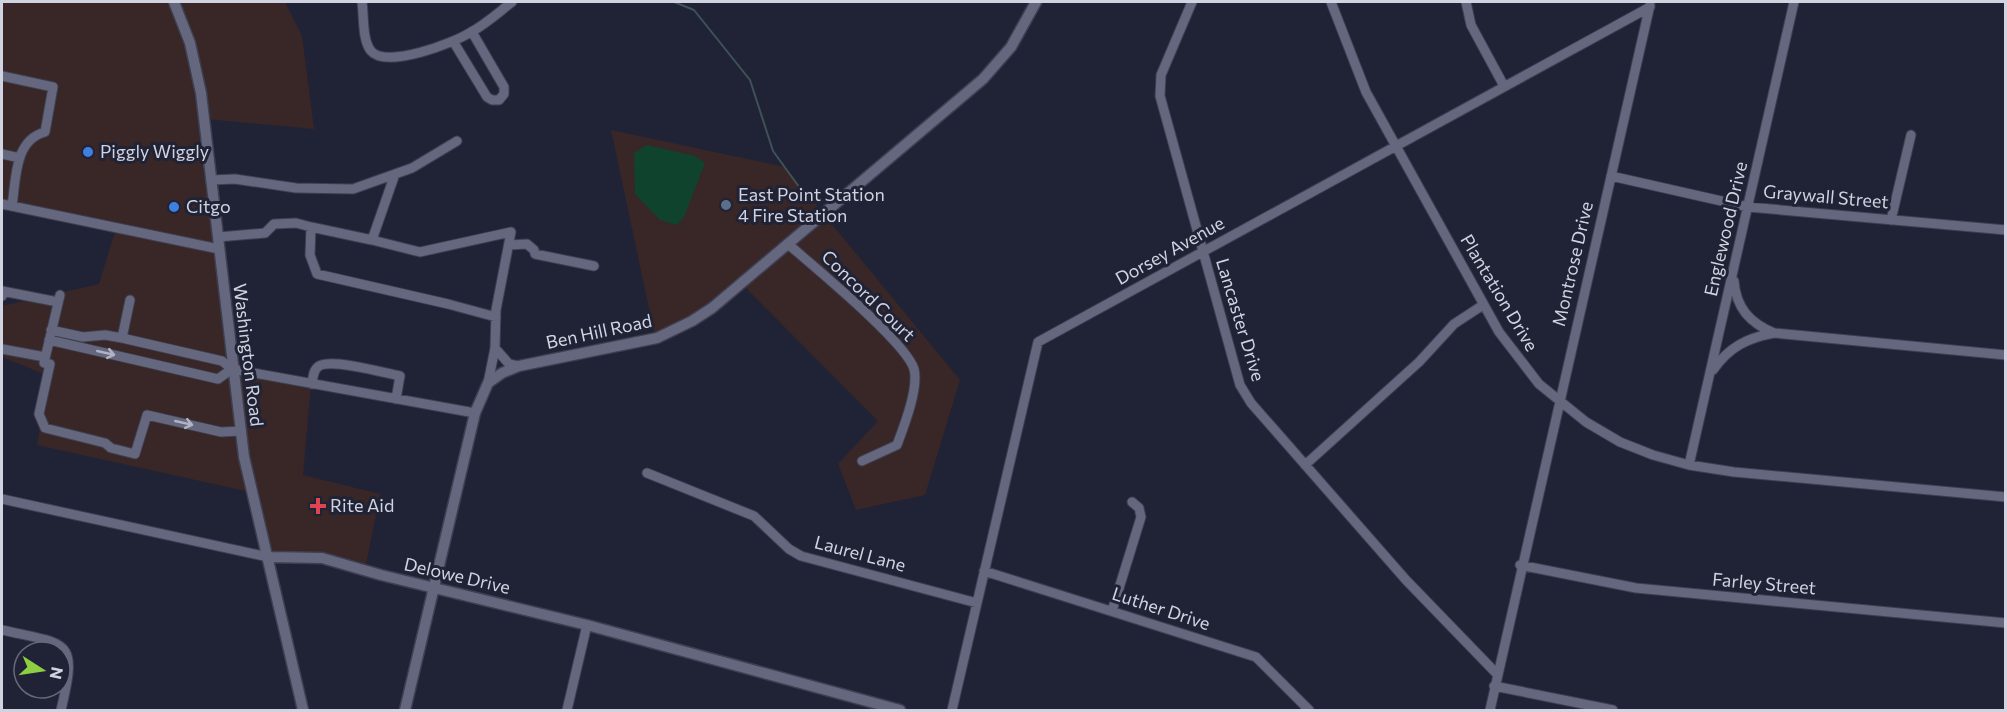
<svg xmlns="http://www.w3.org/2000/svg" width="2007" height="712" font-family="Commissioner,sans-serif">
<rect width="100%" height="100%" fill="#202336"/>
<!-- commercial -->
<path fill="#392627" d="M2,2h283l17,34 12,93 -108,-10 31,252 74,13 -8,91 77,19 -15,76 -44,-12 -54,2 -17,-68 -213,-47 12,-69 -47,-19v-51l97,-22 17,-56 -114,-19z
M611,130l174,37 175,213 -35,115 -69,15 -18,-46 40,-43 -133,-134 -89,54z"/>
<!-- green -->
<path fill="#0f432d" d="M647,145l48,11 10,7 -21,54 -7,8 -17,-5 -25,-26 -1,-41z"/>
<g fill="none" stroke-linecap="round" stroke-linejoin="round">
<!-- stream -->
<path stroke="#3f5256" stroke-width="2" d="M674,2l20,8 56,70 23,71 29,40"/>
<defs>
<path id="minor" d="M362,2c2,14 0,38 9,49 15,18 83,-8 100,-19 15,-8 28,-20 41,-30
M1192,2l-31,73 -1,21 80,289 11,18 155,177 90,93
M1331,2l35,90 133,240 40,52 47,38 34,20 33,13 36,10 45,7 272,25
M1466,2l5,23 33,61
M453,41l34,56 5,3h7l5,-6v-7l-32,-55
M2,76l51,11 -8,45c-31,8 -29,48 -33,74
M2,154l18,4
M395,174l-23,66 -61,-13 -1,28 7,19 131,30 48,13
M1611,176l137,31 258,23
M211,180l24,-1 61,9 57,1 59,-21 45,-27
M2,204l217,45
M1891,220l20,-85
M218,237l47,-4 9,-9 22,-1 15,4
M372,240l48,12 91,-20 -15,78 -1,38
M788,244c25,22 118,98 126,125 5,19 -10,57 -17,76l-35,16
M509,245l18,-1 7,6 1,4 59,12
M1734,281c2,27 16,42 40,52
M60,295l-16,68 6,1 -11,50 6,14 60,15 6,5 24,6 12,-39 74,17 20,-1
M2,296v-5l56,11
M51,330l32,7 22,-2 17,3 100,23 10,8 243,44
M122,338l8,-38
M49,340l169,39 14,-10
M2,349l43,8
M1713,370c16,-23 34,-32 61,-37l232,22
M488,383l7,-35 14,16 10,2
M312,384c1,-7 1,-14 7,-18 13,-8 65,7 81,10l-4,23
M1305,465l114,-103 35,-38 29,-19
M1689,465l105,-463
M647,473l107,43 35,33 12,7 176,47
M2,499l266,58
M1520,565l116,23 370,35
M984,571l272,86 53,53
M1112,611l29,-94 -2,-9 -7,-6
M2,630c67,15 76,8 59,80
M1494,686l119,24
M567,710l20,-85
M952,710l86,-368 612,-335
M1490,710l160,-705"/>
<path id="tertiary" d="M174,2l16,41 11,50 43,364 59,253
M268,557l54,1 59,17 206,50 313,85
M405,710l70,-297 13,-30 14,-10 17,-7 138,-28 35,-17 20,-13 271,-229 28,-32 25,-45"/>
</defs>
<!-- minor casing -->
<use href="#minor" stroke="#3e3f50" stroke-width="11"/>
<!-- tertiary casing -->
<use href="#tertiary" stroke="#3e3f50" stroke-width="13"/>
<!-- minor -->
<use href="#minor" stroke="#64677e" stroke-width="9"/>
<!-- tertiary -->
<use href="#tertiary" stroke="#64677e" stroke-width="10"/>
</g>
<!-- one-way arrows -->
<defs><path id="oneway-shaft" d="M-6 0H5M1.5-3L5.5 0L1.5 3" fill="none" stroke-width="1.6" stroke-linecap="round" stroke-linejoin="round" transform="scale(1.5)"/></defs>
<g stroke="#b0b3c3">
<use href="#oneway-shaft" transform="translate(106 353) rotate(13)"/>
<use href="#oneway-shaft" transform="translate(184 423) rotate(13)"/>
</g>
<!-- markers -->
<g fill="#3f7fe0" stroke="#202336" stroke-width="2">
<circle cx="88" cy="152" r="6"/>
<circle cx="174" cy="207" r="6"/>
</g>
<circle fill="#5c6f8a" stroke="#202336" stroke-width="2" cx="726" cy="205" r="6"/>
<path fill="#e0444e" stroke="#202336" stroke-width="2" d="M315 497h6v6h6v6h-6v6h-6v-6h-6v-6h6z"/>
<g text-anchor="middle" stroke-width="6" stroke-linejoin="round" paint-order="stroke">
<!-- poi labels -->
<g font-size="18" fill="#d1d3e0" stroke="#202336" text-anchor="start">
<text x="100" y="158">Piggly Wiggly</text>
<text x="738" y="201">East Point Station<tspan x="738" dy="21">4 Fire Station</tspan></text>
<text x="186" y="213">Citgo</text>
<text x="330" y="512">Rite Aid</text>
</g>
<!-- street labels -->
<g font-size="18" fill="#d1d3e0" stroke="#202336">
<text transform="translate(1826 197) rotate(5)" y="6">Graywall Street</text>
<text transform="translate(1726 229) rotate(-77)" y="6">Englewood Drive</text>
<text transform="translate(1170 251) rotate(-29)" y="6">Dorsey Avenue</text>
<text transform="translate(1573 264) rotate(-77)" y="6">Montrose Drive</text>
<text transform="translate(1499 293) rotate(59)" y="6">Plantation Drive</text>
<text transform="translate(868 296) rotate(44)" y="6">Concord Court</text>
<text transform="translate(1240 320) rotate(73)" y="6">Lancaster Drive</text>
<text transform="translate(599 332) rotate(-12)" y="6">Ben Hill Road</text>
<text transform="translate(248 355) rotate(83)" y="6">Washington Road</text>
<text transform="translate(860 554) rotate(15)" y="6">Laurel Lane</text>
<text transform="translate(457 576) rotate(13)" y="6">Delowe Drive</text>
<text transform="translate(1764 584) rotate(5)" y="6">Farley Street</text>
<text transform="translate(1161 609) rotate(18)" y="6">Luther Drive</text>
</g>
</g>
<!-- border -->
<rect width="2007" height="712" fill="none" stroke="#d1d3e0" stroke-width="6"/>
<!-- north arrow -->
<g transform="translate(42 670) rotate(102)"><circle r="28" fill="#202336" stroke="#67697a" stroke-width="1.5"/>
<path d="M0-4.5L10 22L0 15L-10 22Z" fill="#8ece43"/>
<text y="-9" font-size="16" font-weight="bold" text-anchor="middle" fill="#d1d3e0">N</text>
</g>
</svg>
